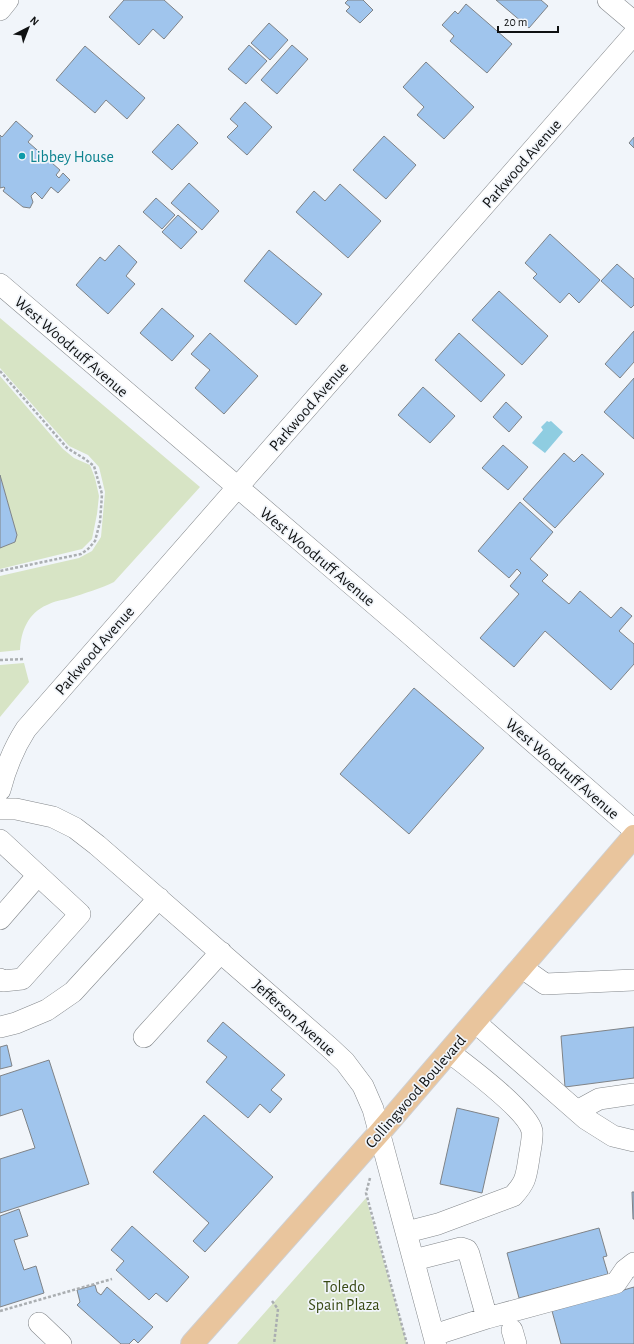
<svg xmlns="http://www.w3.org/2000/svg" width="634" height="1344" font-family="'Alegreya Sans',sans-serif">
<rect width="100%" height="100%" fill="#f1f5fa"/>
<!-- green -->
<path fill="#d7e4c5" d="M0,318l200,169 -86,95c-14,7 -29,11 -44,16 -7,2 -16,3 -23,7 -19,8 -26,26 -27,45l-20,2v-76l79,-18 13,-7 9,-14 4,-45 -6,-25 -11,-12 -19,-9 -69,-78z
M0,376l63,73 11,9 16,7 5,13 4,18 -2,18 -5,25 -10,10 -82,20v-21l15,-6 2,-7 -17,-60z
M24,663l5,19 -29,35v-52z
M366,1198l41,146h-170z"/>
<!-- water -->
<path fill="#8fcde1" d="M547,421l2,1 2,-1 12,11 -18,21 -13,-10 11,-13 -2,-3z"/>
<!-- building -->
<path fill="#a0c5ed" stroke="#7f8387" d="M124,0h40l19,17 -19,22 -11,-10 -14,16 -30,-28z
M348,0h15l10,10 -13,13 -14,-12 4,-4 -5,-4z
M496,0h45l7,6 -19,22z
M466,4l46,40 -25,29 -37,-32 4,-5 -12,-11 13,-14 3,3z
M269,23l19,17 -18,20 -19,-17z
M249,45l18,16 -21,23 -18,-15z
M292,45l16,14 -31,35 -16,-14z
M85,46l60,52 -18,21 -21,-19 -11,13 -39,-33z
M426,62l48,45 -30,32 -27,-24 7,-8 -21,-20z
M245,102l27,25 -25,28 -20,-18 11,-11 -8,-7z
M16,121l17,15 -5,6 32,28 -4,5 3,3 4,-5 7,7 -12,13 -7,-6 -9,12 -7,-7 -4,4 2,6 -3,6 -7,-1 -20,-16 2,-3 -1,-1 -4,1v-53l2,2z
M178,124l20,19 -26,27 -20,-18z
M384,136l32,29 -30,34 -33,-29z
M634,137v11l-5,-5z
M189,183l30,28 -17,19 -31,-27z
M340,184l41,37 -33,37 -52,-46 18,-21 11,10z
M156,198l19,17 -13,14 -19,-17z
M178,215l19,17 -16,17 -19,-17z
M550,234l50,46 -21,23 -10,-10 -9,10 -27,-25 4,-4 -12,-11z
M119,245l18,17 -11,14 9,8 -27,30 -32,-29 24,-28 5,4z
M269,250l53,44 -26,31 -52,-44z
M617,264l17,15v26l-3,3 -30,-27z
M499,291l49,45 -26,29 -50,-45z
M162,308l32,28 -22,25 -32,-28z
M634,331v31l-14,16 -15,-14z
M210,333l48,43 -34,38 -29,-26 15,-18 -19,-16z
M459,333l46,42 -24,27 -46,-42z
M634,378v61l-30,-27z
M423,387l32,29 -25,27 -32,-28z
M506,402l16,15 -13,15 -16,-15z
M503,445l25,22 -20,23 -26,-22z
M564,453l10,9 8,-8 22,20 -49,54 -32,-29z
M0,475l17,60 -2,7 -15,6z
M520,502l33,30 -23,27 18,16 -6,6 27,23 11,-13 31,27 10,-11 11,9 -13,15 15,13v20l-23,26 -66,-59 -31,36 -34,-29 39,-44 -9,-8 11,-13 -4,-4 -8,9 -31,-27z
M414,688l70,60 -75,86 -69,-60z
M223,1022l62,53 -14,15 11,9 -12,14 -10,-9 -12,14 -42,-36 21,-25 -20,-16z
M634,1027v51l-69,9 -4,-51z
M7,1045l5,21 -12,3v-22z
M49,1060l40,124 -89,29v-54l35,-11 -13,-39 -22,7v-40z
M457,1108l42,10 -17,75 -42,-9z
M204,1115l69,62 -68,75 -12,-11 16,-18 -56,-51z
M632,1192h2v27h-1z
M19,1209l9,27 -14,4 10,30 12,-4 8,27 -44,14v-91z
M132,1226l57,51 -22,25 -11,-9 -7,7 -33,-30 8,-9 -13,-11z
M599,1228l8,28 -4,1 5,17 -89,24 -12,-45z
M95,1285l2,7 4,3 6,-8 46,40 -15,16 -4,-4 -5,5h-8l-44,-39 3,-3 -3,-12z
M634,1287v57h-73l-9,-33z"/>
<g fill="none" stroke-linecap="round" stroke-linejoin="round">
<defs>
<path id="minor" d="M608,0l26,22
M0,10l8,-10
M0,284l406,347 228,199
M0,790c6,-23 13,-41 26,-61l608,-695
M0,809h16l37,8 22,11 22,17 232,202 16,15 18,24 10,23 63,235
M0,840l80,74 -58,65 -19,2 -3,-2
M0,919l38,-44
M521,967l24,17 89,-4
M475,1022l111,97 27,17 21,5
M0,1027l16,-4 31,-13 26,-18 86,-94
M144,1037l77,-85
M577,1111l22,-12 35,-5
M407,1232l31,-8 75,-28c13,-14 13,-19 16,-38 1,-8 4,-19 3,-27 -4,-20 -66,-66 -83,-79
M414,1260l47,-12 6,2 2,4 18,64
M39,1323l22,21
M512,1330l4,14
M434,1335l53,-17 129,-35 9,-13 9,-7"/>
<path id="major" d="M192,1344l188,-212 254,-296"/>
</defs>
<!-- minor casing -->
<use href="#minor" stroke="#83878b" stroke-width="22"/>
<!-- major casing -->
<use href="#major" stroke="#cfcfd0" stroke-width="24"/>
<!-- path -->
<path stroke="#aaaeb1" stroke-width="2.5" stroke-dasharray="3 2" stroke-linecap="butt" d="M0,371l67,77 18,11 9,7 8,28 -2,28 -5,19 -7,8 -7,5 -81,17
M0,660l25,-1
M370,1178l-4,15 41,151
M272,1301l6,8 -4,35
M0,1311l112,-32"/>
<!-- minor -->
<use href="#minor" stroke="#fff" stroke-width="21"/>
<!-- major -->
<use href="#major" stroke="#e9c59d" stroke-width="22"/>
</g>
<!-- markers -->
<circle fill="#0f9aa8" stroke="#f1f5fa" stroke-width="1.5" cx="22" cy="156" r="4"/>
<g text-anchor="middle" stroke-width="3.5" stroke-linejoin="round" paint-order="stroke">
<!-- culture labels -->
<g font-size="16" fill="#0d838f" stroke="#f1f5fa" text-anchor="start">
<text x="30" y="162">Libbey House</text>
</g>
<!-- street labels -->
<g font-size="16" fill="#0f1112" stroke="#f1f5fa">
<text transform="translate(521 163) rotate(-49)" y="6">Parkwood Avenue</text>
<text transform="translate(72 346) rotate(41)" y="6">West Woodruff Avenue</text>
<text transform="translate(308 406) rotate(-49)" y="6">Parkwood Avenue</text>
<text transform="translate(318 556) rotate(40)" y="6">West Woodruff Avenue</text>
<text transform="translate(94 650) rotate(-49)" y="6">Parkwood Avenue</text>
<text transform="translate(563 768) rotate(41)" y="6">West Woodruff Avenue</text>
<text transform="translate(295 1017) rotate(42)" y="6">Jefferson Avenue</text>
<text transform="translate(415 1091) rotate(-49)" y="6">Collingwood Boulevard</text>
</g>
<!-- park labels -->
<g font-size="16" fill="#394a15" stroke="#f1f5fa">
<text x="344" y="1292">Toledo<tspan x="344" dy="18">Spain Plaza</tspan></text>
</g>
</g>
<!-- north arrow -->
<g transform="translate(28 28) rotate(42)" stroke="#f1f5fa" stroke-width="3" paint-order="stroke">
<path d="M0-3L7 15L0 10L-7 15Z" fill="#0f1112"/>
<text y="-6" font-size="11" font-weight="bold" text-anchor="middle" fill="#0f1112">N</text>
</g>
<!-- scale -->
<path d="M498 26v6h60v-6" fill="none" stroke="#0f1112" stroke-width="2"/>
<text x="504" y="26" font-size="12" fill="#0f1112" stroke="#f1f5fa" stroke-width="3" paint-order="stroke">20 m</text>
</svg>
